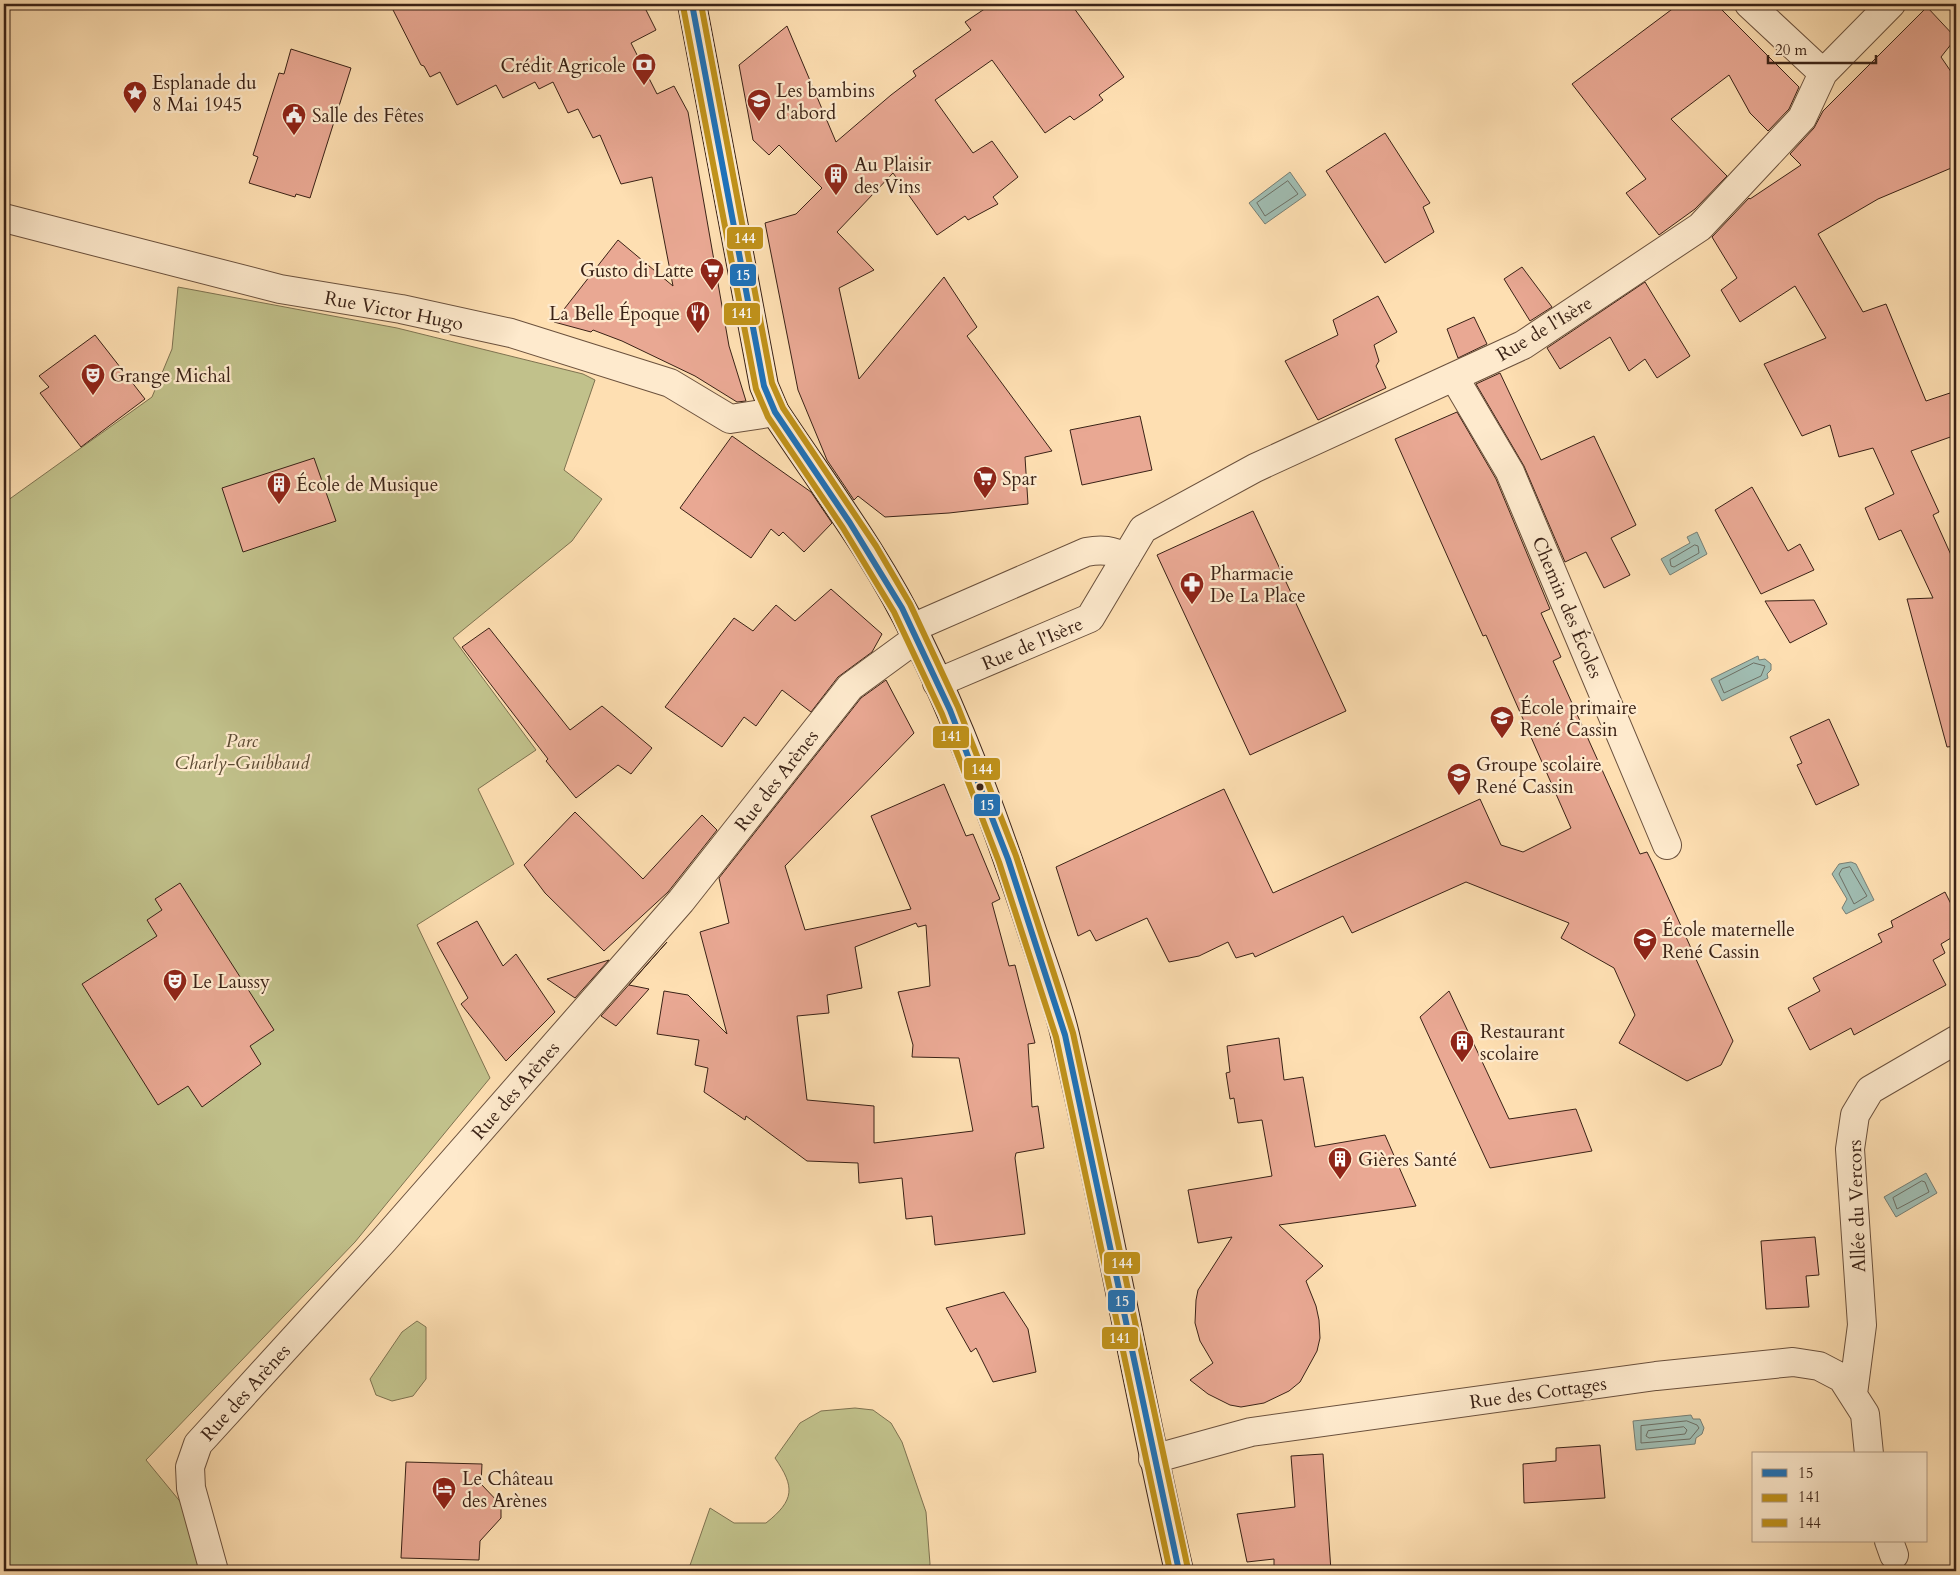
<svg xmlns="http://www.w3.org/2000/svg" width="1960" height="1575" font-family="Cardo,serif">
<rect width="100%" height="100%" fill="#fedfb2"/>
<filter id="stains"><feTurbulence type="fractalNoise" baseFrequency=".004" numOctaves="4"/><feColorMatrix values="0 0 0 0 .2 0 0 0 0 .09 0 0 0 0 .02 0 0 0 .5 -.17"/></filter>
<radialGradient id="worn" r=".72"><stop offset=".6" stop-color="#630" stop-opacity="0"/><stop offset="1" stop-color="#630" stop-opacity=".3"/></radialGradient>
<!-- green -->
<path fill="#c1c18b" stroke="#7e7250" d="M178,287l219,41 186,46 12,6 -31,90 38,29 -30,42 -119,97 83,112 -58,39 36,75 -97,61 73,153 -135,164 -209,218 37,45 47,66h-226v-1068l148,-106 20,-48z
M417,1321l9,6v52l-13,17 -21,5 -16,-6 -6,-16 32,-47z
M855,1408l18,2 18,13 11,19 24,70 4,52 -2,7h-240l22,-63 24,15h32c29,-23 29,-36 9,-65l25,-35 21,-12z"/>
<!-- water -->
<path fill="#a0bcb1" stroke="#777e73" d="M1290,172l16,23 -41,29 -16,-21z
M1697,532l10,22 -37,21 -9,-16 29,-16 -3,-6z
M1758,656l1,4 6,-1 6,5v6l-4,4 1,4 -46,23 -11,-22z
M1851,862l5,2 18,36 -28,14 -4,-6 5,-9 -15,-25 7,-10z
M1926,1173l11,20 -41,24 -12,-20z
M1691,1415l2,4h7l4,9 -2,6 -6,4 -1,6 -59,6 -3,-29z"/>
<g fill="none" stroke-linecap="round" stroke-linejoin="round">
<!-- shore -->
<path stroke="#6d6f64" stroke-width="1" d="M1288,181l10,13 -33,22 -8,-13z
M1695,545l3,1 1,7 -25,14 -3,-1 -1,-6z
M1754,663l11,3 -4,10 -37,17 -5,-12z
M1850,867l17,29 -13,8 -15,-30 3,-5z
M1922,1181l3,1 4,10 -32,17 -4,-11z
M1687,1421l10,4 2,3 -9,11 -49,4v-17z
M1684,1427l3,3 -2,4 -36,4 -3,-2 2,-5z"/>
</g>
<!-- building -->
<path fill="#e9a893" stroke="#3a2216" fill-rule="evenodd" d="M390,4h253l13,26 -25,13 26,51 17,-8 14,26 41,234 17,55 -9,1 -42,-26 -73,-35 -29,-11 -2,2 -37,-10 64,-82 55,46 -21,-109 -31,7 -21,-49 -7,3 -15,-29 -10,4 -15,-31 -14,7 -4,-7 -32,16 -7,-13 -39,20 -17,-33 -10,5 -6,-11 -3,-1z
M992,4h79l53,73 -25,18 4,5 -14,10 -15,10 -4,-4 -25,17 -53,-73 -57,40 38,53 19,-12 26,36 -25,20 5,7 -30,16 -3,-4 -28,19 -44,-62 -56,59 37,38 -35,18 20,91 85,-102 33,50 -10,9 85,115 -27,6 3,47 -79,9 -64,4 -27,-21 -4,4 -27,-40 -29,-70 -33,-167 31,-9 26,-26 -43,-43 -10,10 -16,-15 -14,-75 48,-39 49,116 55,-47 25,-19 -3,-5 58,-41 -6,-8z
M1679,4h37l83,83 -10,22 -21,22 -18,-18 -21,-38 -58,44 56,57 -32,33 -36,26 -33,-42 20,-14 -74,-95z
M1927,7l29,31 -15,19 15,22v87l-78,33 -60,35 45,78 23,-8 40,97 30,-10v44l-45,16 28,61 -6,3 23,51v180l-9,1 -40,-148 26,-1 -32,-68 -22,10 -14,-32 29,-14 -21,-46 -34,9 -9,-32 -28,11 -38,-72 62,-26 -31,-52 -55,36 -19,-32 16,-12 -25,-41 37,-39 1,1 51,-34 -11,-11 24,-26 9,-17z
M291,49l60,19 -41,130 -14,-4 -1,3 -46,-14 9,-26 -5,-2 26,-82 5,1z
M1385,133l45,70 -7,4 11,25 -49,31 -59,-92z
M1522,267l30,40 -22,14 -26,-42z
M1645,282l45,74 -33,22 -12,-19 -16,12 -19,-34 -50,32 -13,-21z
M1378,296l19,36 -23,13 5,16 -3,5 10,22 -68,32 -33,-59 53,-26 -5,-15z
M1474,317l13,27 -29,14 -11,-29z
M95,335l50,64 -64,48 -41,-54 9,-6 -10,-11z
M1500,373l41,87 53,-24 42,89 -25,13 19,37 -26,13 -18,-36 -21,10 -41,-96 -48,-82z
M1457,412l39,67 54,130 -9,4 20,44 -8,4 87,193 7,-2 6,12 80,177 -12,24 -34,16 -68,-38 16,-28 -21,-47 -53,-30 8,-15 -103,-41 -114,51 -9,-17 -88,41 -2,-4 -17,5 -8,-16 -29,14 -30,6 -22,-44 -51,23 -6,-11 -12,6 -22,-69 168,-78 49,104 207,-94 21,46 22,7 48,-24 -85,-193 -3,1 -88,-197z
M1140,416l12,54 -70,15 -12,-55z
M732,436l79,56 21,31 -28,29 -21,-20 -4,4 -8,-7 -20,29 -71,-50z
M314,458l22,63 -93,31 -21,-64z
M1752,487l36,64 12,-7 14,26 -53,24 -46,-84z
M1253,511l93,200 -96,44 -93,-200z
M831,589l51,45 -10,18 -34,25 -27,35 -29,-22 -26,36 -12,-9 -22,30 -57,-40 69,-89 19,13 23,-26 19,16z
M1814,600l13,24 -37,19 -25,-42z
M489,628l81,102 32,-24 50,42 -21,26 -13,-9 -42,33 -30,-37 2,-2 -86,-112z
M886,680l28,53 -129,133 20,64 106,-21 -40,-93 73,-32 22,52 7,-2 27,65 -8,4 17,63 6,-1 20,78 -7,1 4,63 6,-1 6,42 -28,5 -1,5 10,76 -90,11 -3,-29 -26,3 -4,-41 -43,5 -1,-20 -51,-2 -61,-45 -1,4 -41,-28 4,-24 -13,-3 4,-25 -42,-6 7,-43 24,4 39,39 -27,-102 29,-9 -10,-45 142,-180zM916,923l2,4 8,-2 4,61 -32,6 15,53 -1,12 47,1 14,73 -99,12v-37l-67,-6 -10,-84 32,-3 -2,-18 35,-7 -7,-41z
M1829,719l30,66 -43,20 -19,-40 5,-2 -12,-26z
M575,812l68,67 59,-64 15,15 -49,62 -64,59 -59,-58 -21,-28z
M180,883l94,147 -24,16 11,18 -59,43 -14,-21 -30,19 -76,-121 75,-48 -10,-16 15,-10 -7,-11z
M1945,892l11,22v21l-15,9 4,9 -12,7 13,25 -92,50 -3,-7 -41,22 -22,-42 32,-17 -7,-13 69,-36 -4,-8 15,-7 -2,-6z
M477,921l26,45 13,-12 39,58 -49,49 -45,-57 7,-6 -31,-55z
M667,942l-38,43 20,4 -33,37 -15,-10z
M609,960l-34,38 -28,-19z
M1449,991l60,128 67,-10 16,42 -102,17 -70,-151z
M1279,1038l5,42 19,-3 12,70 70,-12 31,71 -137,19 44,41 -17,15 10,25 3,14 1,18 -3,13 -17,31 -11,9 -25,12 -23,4 -11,-2 -22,-11 -18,-14 23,-17 -13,-22 -5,-18 1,-23 2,-10 34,-53 -34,6 -10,-53 84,-14 -10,-56 -24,3 -4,-25 -4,1 -4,-26 4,-1 -3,-26z
M1815,1237l4,38 -13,1 3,31 -43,2 -5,-68z
M1004,1292l24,37 8,43 -43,10 -17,-34 -5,4 -25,-44z
M1600,1445l5,53 -81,5 -1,-39 33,-3v-13z
M1323,1454l8,117h-57v-12l-27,3 -10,-48 58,-7 -4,-51z
M406,1462l76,2 -1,20 20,21v13l-21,23 -1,19 -78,-2z"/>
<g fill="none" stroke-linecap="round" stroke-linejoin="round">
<defs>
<path id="minor" d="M1749,4l74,69
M4,218l276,71 121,20 110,24 159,50 60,36 45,-7
M1454,377l56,95 157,373
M912,628l174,-76c16,-3 26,-2 40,6
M937,683l153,-65 53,-89 112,-61 268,-123 177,-118 102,-109 21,-45 68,-69
M1853,1394l9,-69 -12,-176 5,-34 15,-25 86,-50
M1153,1459l98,-27 405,-56 137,-14 26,4 23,12 23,36 4,40
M1889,1541l5,14
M214,1571l-23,-83 -1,-21 8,-23 186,-204 297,-339 169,-214 67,-49"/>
<path id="secondary" d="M692,4l72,382 11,26c49,74 104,146 142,226 47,95 83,196 116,296 11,33 24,67 32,101 42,178 73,358 114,536"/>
</defs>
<!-- minor casing -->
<use href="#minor" stroke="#6b513d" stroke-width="30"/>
<!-- secondary casing -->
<use href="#secondary" stroke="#3a2216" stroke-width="30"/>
<!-- minor -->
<use href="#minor" stroke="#feeacd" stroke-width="28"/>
<!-- secondary -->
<use href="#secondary" stroke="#feeacd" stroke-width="28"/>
<defs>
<path id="bus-1" d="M692,4l72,382 11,26 75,111 52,85 48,102 58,149 57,176 114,536"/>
<path id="bus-2" d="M683,6l73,383 12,28 75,111 51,84 48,102 57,148 57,175 114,534"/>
<path id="bus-3" d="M701,4l71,379 11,25 93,138 34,58 48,103 58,149 57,177 115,536"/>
</defs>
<!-- bus-1 casing -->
<use href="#bus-1" stroke="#feeacd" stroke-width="10"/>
<!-- bus-2 casing -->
<use href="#bus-2" stroke="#feeacd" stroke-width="10"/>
<!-- bus-3 casing -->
<use href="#bus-3" stroke="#feeacd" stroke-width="10"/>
<!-- bus-1 -->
<use href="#bus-1" stroke="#1f72b9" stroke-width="6"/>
<!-- bus-2 -->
<use href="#bus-2" stroke="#c0921a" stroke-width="6"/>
<!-- bus-3 -->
<use href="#bus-3" stroke="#c0921a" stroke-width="6"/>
</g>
<!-- icons -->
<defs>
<symbol id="bank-pin" viewBox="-11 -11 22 30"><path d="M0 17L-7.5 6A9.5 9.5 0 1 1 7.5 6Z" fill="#8f2418" stroke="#feeacd"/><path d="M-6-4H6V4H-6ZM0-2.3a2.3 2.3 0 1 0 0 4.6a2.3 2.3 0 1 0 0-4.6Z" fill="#fff"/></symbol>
<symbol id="sight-pin" viewBox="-11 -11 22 30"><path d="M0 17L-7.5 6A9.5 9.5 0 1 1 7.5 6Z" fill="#8f2418" stroke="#feeacd"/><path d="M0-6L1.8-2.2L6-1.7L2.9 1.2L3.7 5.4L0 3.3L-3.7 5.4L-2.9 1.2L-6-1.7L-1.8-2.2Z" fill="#fff"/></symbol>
<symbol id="school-pin" viewBox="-11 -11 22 30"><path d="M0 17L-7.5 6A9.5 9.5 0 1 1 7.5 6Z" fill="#8f2418" stroke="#feeacd"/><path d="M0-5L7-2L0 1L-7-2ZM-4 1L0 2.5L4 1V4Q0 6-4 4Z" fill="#fff"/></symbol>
<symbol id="civic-pin" viewBox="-11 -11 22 30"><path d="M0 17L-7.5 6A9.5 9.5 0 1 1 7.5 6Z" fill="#8f2418" stroke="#feeacd"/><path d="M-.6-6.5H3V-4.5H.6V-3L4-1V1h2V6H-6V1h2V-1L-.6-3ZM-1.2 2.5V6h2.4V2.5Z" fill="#fff"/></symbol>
<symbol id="building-pin" viewBox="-11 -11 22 30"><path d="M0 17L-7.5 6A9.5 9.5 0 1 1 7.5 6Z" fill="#8f2418" stroke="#feeacd"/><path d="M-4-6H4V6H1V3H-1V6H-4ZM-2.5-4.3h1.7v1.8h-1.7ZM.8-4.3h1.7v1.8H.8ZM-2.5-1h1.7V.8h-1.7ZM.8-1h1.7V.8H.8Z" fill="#fff"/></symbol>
<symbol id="supermarket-pin" viewBox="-11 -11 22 30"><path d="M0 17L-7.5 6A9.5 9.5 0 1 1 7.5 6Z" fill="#8f2418" stroke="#feeacd"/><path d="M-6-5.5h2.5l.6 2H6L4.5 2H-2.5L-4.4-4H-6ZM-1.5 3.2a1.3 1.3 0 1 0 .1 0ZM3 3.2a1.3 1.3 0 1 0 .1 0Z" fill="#fff"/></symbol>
<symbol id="restaurant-pin" viewBox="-11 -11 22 30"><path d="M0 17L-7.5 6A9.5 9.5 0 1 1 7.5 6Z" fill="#8f2418" stroke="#feeacd"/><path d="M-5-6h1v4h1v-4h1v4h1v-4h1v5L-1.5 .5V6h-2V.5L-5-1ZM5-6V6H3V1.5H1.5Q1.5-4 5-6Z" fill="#fff"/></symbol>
<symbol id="theatre-pin" viewBox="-11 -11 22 30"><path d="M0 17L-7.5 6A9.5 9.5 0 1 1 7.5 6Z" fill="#8f2418" stroke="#feeacd"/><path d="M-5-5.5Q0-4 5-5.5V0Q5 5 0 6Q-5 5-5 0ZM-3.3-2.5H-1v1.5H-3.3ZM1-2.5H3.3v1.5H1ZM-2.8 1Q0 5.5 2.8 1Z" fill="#fff"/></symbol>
<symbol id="pharmacy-pin" viewBox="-11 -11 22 30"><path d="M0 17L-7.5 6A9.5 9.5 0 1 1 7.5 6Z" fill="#8f2418" stroke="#feeacd"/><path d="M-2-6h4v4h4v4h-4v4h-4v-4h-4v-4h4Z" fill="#fff"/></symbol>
<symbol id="hotel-pin" viewBox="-11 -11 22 30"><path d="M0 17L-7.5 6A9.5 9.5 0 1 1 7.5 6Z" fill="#8f2418" stroke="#feeacd"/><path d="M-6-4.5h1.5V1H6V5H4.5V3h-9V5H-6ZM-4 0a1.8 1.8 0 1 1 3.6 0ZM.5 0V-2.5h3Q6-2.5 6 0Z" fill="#fff"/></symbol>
</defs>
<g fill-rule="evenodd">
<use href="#bank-pin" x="630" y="51" width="28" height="38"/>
<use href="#sight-pin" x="121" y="79" width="28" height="38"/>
<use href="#school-pin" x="745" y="87" width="28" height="38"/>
<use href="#civic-pin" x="280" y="101" width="28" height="38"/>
<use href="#building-pin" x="822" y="161" width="28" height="38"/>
<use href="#supermarket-pin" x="698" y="256" width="28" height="38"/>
<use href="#restaurant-pin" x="684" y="299" width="28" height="38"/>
<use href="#theatre-pin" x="79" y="361" width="28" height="38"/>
<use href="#supermarket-pin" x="971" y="464" width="28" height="38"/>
<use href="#building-pin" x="265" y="470" width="28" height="38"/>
<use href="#pharmacy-pin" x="1178" y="570" width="28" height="38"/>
<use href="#school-pin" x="1488" y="704" width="28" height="38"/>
<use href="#school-pin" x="1445" y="761" width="28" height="38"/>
<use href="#school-pin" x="1631" y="926" width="28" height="38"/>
<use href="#theatre-pin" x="161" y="967" width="28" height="38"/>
<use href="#building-pin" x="1448" y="1028" width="28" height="38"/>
<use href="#building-pin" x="1326" y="1145" width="28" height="38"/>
<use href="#hotel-pin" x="430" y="1475" width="28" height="38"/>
</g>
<!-- markers -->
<circle fill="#3a2216" stroke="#feeacd" stroke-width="2" cx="980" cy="787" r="4.5"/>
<g text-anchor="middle" stroke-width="4.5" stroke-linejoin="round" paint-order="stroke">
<!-- poi labels -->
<g font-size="19" fill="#3a2216" stroke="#feeacd" text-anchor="start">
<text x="626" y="72" text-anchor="end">Crédit Agricole</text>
<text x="152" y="89">Esplanade du<tspan x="152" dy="22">8 Mai 1945</tspan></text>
<text x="776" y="97">Les bambins<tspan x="776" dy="22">d'abord</tspan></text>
<text x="312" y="122">Salle des Fêtes</text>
<text x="854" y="171">Au Plaisir<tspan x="854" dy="22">des Vins</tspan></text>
<text x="694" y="277" text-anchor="end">Gusto di Latte</text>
<text x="680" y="320" text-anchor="end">La Belle Époque</text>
<text x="110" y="382">Grange Michal</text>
<text x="1002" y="485">Spar</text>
<text x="296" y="491">École de Musique</text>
<text x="1210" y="580">Pharmacie<tspan x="1210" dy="22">De La Place</tspan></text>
<text x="1520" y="714">École primaire<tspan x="1520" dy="22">René Cassin</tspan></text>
<text x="1476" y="771">Groupe scolaire<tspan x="1476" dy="22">René Cassin</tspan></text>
<text x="1662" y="936">École maternelle<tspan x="1662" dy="22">René Cassin</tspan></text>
<text x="192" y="988">Le Laussy</text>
<text x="1480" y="1038">Restaurant<tspan x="1480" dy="22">scolaire</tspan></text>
<text x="1358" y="1166">Gières Santé</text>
<text x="462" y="1485">Le Château<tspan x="462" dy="22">des Arènes</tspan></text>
</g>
<!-- street labels -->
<g font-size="19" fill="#3a2216" stroke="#feeacd">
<text transform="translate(394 310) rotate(11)" y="7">Rue Victor Hugo</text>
<text transform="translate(1544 328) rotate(-31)" y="7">Rue de l'Isère</text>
<text transform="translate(1568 607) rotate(67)" y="7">Chemin des Écoles</text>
<text transform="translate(1032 643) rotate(-23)" y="7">Rue de l'Isère</text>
<text transform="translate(776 780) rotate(-52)" y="7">Rue des Arènes</text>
<text transform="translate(515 1090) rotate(-49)" y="7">Rue des Arènes</text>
<text transform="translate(1856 1206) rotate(-92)" y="7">Allée du Vercors</text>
<text transform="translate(245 1392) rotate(-48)" y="7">Rue des Arènes</text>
<text transform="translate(1538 1392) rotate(-8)" y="7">Rue des Cottages</text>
</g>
<!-- park labels -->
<g font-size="19" font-style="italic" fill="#5c4a33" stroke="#feeacd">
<text x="242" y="747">Parc<tspan x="242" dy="22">Charly-Guibbaud</tspan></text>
</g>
</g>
<g stroke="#feeacd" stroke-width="2">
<rect x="726" y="226" width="38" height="24" rx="5" fill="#c0921a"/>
<rect x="729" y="263" width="28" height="24" rx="5" fill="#1f72b9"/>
<rect x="723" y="302" width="38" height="24" rx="5" fill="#c0921a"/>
<rect x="932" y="725" width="38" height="24" rx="5" fill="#c0921a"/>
<rect x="963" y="757" width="38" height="24" rx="5" fill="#c0921a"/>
<rect x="973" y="793" width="28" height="24" rx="5" fill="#1f72b9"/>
<rect x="1103" y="1251" width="38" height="24" rx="5" fill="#c0921a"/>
<rect x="1107" y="1289" width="29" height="24" rx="5" fill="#1f72b9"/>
<rect x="1101" y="1326" width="38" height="24" rx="5" fill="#c0921a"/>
</g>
<g font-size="14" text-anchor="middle" font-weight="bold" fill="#fff">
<text x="745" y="243">144</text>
<text x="743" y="280">15</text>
<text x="742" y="318">141</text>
<text x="951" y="741">141</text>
<text x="982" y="774">144</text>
<text x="987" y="810">15</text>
<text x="1122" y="1268">144</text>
<text x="1122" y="1306">15</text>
<text x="1120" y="1343">141</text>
</g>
<!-- margin -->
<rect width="1960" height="1575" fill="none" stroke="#fedfb2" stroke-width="20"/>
<rect x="5" y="5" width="1950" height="1565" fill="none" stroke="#3a2216" stroke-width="2.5"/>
<rect x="10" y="10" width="1940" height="1555" fill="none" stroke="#3a2216"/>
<!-- legend -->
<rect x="1752" y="1452" width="175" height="90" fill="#feeacd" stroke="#b09a84"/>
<rect x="1762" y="1469" width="25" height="8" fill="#1f72b9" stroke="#b09a84"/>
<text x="1798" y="1478" font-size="15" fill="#3a2216">15</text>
<rect x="1762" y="1494" width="25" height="8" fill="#c0921a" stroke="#b09a84"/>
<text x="1798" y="1502" font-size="15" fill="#3a2216">141</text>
<rect x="1762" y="1519" width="25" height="8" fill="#c0921a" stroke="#b09a84"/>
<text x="1798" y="1528" font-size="15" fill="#3a2216">144</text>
<!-- scale -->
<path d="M1768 55v8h108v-8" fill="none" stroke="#3a2216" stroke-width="2.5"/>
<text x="1775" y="55" font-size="15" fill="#3a2216" stroke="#feeacd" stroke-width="4" paint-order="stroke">20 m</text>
<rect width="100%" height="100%" filter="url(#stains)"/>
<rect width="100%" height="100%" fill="url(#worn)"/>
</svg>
